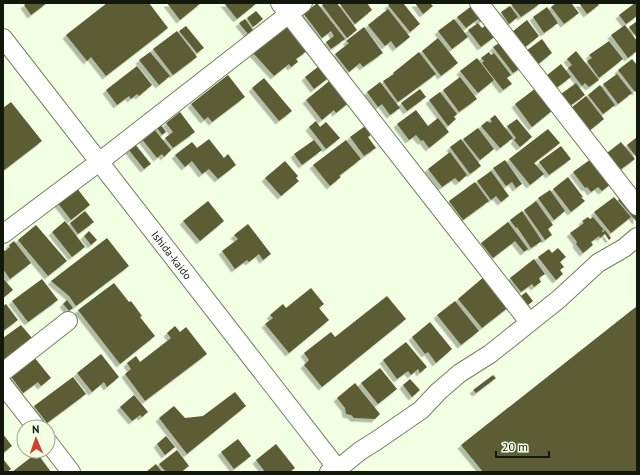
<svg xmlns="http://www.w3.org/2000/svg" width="640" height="475" font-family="'PT Sans',sans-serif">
<defs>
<filter id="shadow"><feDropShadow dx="-3.5" dy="3.5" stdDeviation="0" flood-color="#0004"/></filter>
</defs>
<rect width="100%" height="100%" fill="#f2ffe3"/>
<!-- building -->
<path fill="#5c5b35" filter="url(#shadow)" d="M27,3h20l-16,12 -7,-10z
M107,3h42l19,25 -62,48 -15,-19 -4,4 -21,-26z
M167,3h34l-21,17z
M224,3h33l-20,16z
M317,3l28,36 -14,10 -5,-7 8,-6 -3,-5 -9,7 -18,-24z
M324,3h13l20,27 -10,8 -25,-33z
M339,3h28l5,7 -17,14z
M391,3h12l17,21 -10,8 -22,-27z
M415,3h15l3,3 -10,8z
M510,3h31l-20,14z
M556,3h15l8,10 -15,11 -13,-17z
M579,3h18l2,2 -12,9z
M635,3h2v13l-11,8 -7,-9z
M473,5l11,14 -4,3 -2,-3 -12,9 -9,-11z
M510,6l8,11 -9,7 -8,-12z
M547,7l11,16 -14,10 -11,-16z
M388,9l22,28 -14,11 -5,-7 -6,5 -17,-21z
M256,11l7,8 -10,8 -6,-9z
M245,19l8,11 -5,4 -9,-11z
M454,19l14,18 -16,12 -14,-18z
M527,20l12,16 -15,12 -12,-16z
M637,21v17l-8,-11z
M478,23l4,5 7,-5 9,11 -17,13 -13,-17z
M625,25l12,16v10l-9,7 -17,-23z
M186,26l18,22 -7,5 -18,-22z
M288,26l19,25 -11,8 2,3 -7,5 -2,-3 -15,12 -21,-23z
M364,27l19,26 -20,14 -3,-4 -11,9 -14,-18 14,-11 -3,-2z
M177,31l20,26 -24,18 -20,-26z
M438,38l20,25 -17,13 -19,-25z
M542,39l10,14 -15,12 -11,-14z
M502,41l20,26 -9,6 -20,-26z
M609,41l14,18 -24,19 -12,-17 5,-3 -3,-3z
M576,51l23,29 -10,7 -4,-4 -3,3 -14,-18 4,-3 -5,-6z
M150,52l20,24 -11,9 -20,-25z
M419,52l17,22 -38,28 -15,-21 11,-7 -1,-1z
M489,52l2,3 3,-2 17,22 -4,3 5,6 -9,6 -21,-27 2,-2 -3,-3z
M477,58l17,22 -16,13 -18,-22z
M632,59l5,6v26l-2,1 -17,-22z
M323,63l9,12 -18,14 -9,-12z
M561,64l10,13 -16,12 -9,-13z
M137,66l15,19 -13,11 -2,-2 -6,5 -2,-3 -12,9 -11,-15z
M617,74l15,19 -14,11 -15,-20z
M228,75l17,22 -33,25 -4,-5 -4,3 -13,-16z
M460,77l17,22 -18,13 -16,-22z
M264,78l28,33 -13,10 -27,-33z
M333,78l18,23 -15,12 -2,-3 -12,10 -16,-20z
M380,82l20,26 -10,7 -8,-11 -4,3 -11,-15z
M576,83l9,12 -15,11 -9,-12z
M600,85l15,20 -12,9 -15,-19z
M536,88l17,22 -21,17 -17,-23z
M420,89l6,8 -19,14 -6,-8z
M440,92l17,22 -3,3 2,2 -8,7 -19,-26z
M586,96l18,23 -15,12 -18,-23z
M11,102l31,39 -39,30v-63z
M416,110l12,16 10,-8 11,14 -20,16 -6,-8 -2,1 -5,-6 -7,5 -12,-16z
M180,112l15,20 -22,16 -8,-10 8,-6 -7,-9z
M495,115l18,23 -13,10 -19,-22 6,-5 3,2 2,-2 -2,-2z
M517,119l15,18 -12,10 -6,-7 2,-2 -9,-12z
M316,121l4,6 6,-5 14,16 -14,11 -17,-22z
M368,124l6,8 -6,5 8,11 -12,8 -14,-19z
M161,125l5,7 -4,3 -5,-7z
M153,128l18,22 -7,7 -2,-3 -5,4 -16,-20z
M478,128l16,21 -14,11 -17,-21z
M548,129l12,14 -26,20 10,11 -14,11 -21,-26z
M637,137v21l-10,-13z
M209,139l15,19 4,-4 8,11 -18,14 -9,-10 -7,5 -10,-13 -7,6 -10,-12 17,-13 5,6z
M461,139l20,27 -11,8 -20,-27z
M314,140l8,10 -20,15 -8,-11z
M346,140l15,19 -22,17 2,1 -11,9 -17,-21z
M621,142l14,17 -15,11 -13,-17z
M135,144l16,20 -7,5 -16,-20z
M561,146l10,13 -22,16 -10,-13z
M450,152l17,23 -8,7 -4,-4 -13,9 -14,-18z
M591,159l21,24 -10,8 -4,-4 -7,5 -4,-5 -2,1 -12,-16z
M505,160l17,24 -6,4 -4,-6 -6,4 -13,-18z
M285,161l13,15 -2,2 3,3 -18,15 -16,-18z
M491,171l18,25 -8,6 -5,-6 -5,4 -14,-19z
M568,177l15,20h-2l4,4 -14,11 -18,-23z
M475,182l14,19 -26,19 -14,-19z
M76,187l14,18 -19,15 -14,-18z
M550,190l15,21 -11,9 -16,-22z
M624,194l13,17v9l-1,1 -18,-21z
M614,197l17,20 -20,16 -17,-21z
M208,201l16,20 -24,20 -17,-20z
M536,201l17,24 -5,4 4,6 -7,5 -21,-30z
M85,211l9,11 -16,12 -8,-11z
M522,211l20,30 -11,7 -14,-21 -1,1 -6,-8z
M588,217l2,2 3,-2 11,13 -2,1 1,1 2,-2 6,8 -2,2 -4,-6 -5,4 -1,-2 -8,6 2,3 -10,8 -7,-9 1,-2 -7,-9 14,-10 -2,-2z
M65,221l20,26 -13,10 -20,-25z
M508,222l20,27 -4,3 -9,-11 -22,17 -12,-15z
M248,224l23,30 -8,6 -4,-6 -10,8 -2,-2 -12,9 -13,-18 16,-12 -4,-4z
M36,225l31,36 -19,15 -30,-36z
M89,231l8,9 -6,5 -7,-9z
M107,238l22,28 -53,40 -7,-10 -18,-15z
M14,241l17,22 -21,16 -7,-10v-20l2,2 5,-4 -1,-2z
M558,248l8,9 -6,5 4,5 -4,3 3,4 -7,6 -18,-23 11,-8 3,4z
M534,259l11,15 -6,4 2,4 -7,5 -2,-3 -11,8 -11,-14z
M485,276l25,30 -28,22 -24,-29z
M3,278l10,12 -10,8z
M42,279l16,21 -30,22 -16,-21z
M114,283l15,19 2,-1 11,15 -2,1 15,19 -35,28 -42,-54z
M311,288l13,16 -5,4 10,12 -40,33 -24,-29 8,-6 -3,-3 13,-11 3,4z
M526,292l7,9 -5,4 -7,-9z
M387,296l19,23 -84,68 -18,-22 5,-5 -5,-7 27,-21 4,5z
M67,300l6,8 -4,3 -6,-7z
M455,301l24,30 -18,14 -24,-30z
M6,304l12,16 -15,11v-25z
M637,306v166h-154l-22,-27z
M430,322l22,27 -16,14 -8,-11 -3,2 -13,-17z
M21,325l11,13 -29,22v-22z
M175,326l5,6 6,-5 21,27 -62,47 -20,-27 6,-5 -4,-6 9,-7 4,6 31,-24 -4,-5z
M406,342l21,25 -7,6 -2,-4 -7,6 -3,-4 -11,8 -14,-19z
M101,354l18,23 -12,10 -3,-5 -12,10 -15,-19z
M34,357l17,21 -10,8 -3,-4 -15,11 -13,-18z
M380,368l17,21 -19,15 -17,-21z
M493,375l3,3 -20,15 -3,-3z
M73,377l13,17 -39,29 -13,-17z
M410,379l10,11 -8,7 -9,-12z
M355,383l25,31 -5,5 -21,-1 -3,-3 -5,-1 -1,-6 -8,-10z
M235,392l11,14 -59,48 -28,-36 15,-12 11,12 18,-2z
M134,395l14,17 -6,5 -2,-2 -8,6 -12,-14z
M3,434l9,12 -9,7z
M166,436l9,11 -10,8 -8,-11z
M238,439l13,17 -17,13 -13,-17z
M276,444l19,24 -5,4h-25l-9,-12z
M177,450l12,16 -8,6h-15l-7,-8z
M34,455l2,4 4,-2 11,15h-39z
M3,459l8,10 -4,3h-4z
M156,464l6,8h-16z"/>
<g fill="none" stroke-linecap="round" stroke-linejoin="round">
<defs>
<g id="minor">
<path d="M280,3l249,319"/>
<path d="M479,3l158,203"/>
<path id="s1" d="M3,38l337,434"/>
<path d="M3,234l96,-72 204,-159"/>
<path d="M3,372l65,-51"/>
<path d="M3,385l33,42"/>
<path d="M48,442l23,30"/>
<path d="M329,472l9,-3 22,-18 16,-10 45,-31 18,-19 21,-18 30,-19 69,-55 39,-36 26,-15 13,-11"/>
</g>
</defs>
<!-- minor casing -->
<use href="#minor" stroke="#728061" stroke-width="20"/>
<!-- minor -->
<use href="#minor" stroke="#fff" stroke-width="18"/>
</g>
<g text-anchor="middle" stroke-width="4" stroke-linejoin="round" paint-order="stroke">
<!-- street labels -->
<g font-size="11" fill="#12180c" stroke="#f2ffe3">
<text dy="4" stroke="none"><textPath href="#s1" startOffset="275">Ishida-kaido</textPath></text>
</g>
</g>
<!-- border -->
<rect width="640" height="475" fill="none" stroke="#12180c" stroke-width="8"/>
<!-- north arrow -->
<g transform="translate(36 439) rotate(358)"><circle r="19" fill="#f2ffe3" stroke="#98a38d"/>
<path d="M0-3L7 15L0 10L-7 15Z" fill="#ce4132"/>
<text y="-6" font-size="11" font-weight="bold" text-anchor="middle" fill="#12180c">N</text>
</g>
<!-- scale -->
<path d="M496 451v6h53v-6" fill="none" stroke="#12180c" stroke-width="2"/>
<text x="502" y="451" font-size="12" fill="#12180c" stroke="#f2ffe3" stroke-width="3" paint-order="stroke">20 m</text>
</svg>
